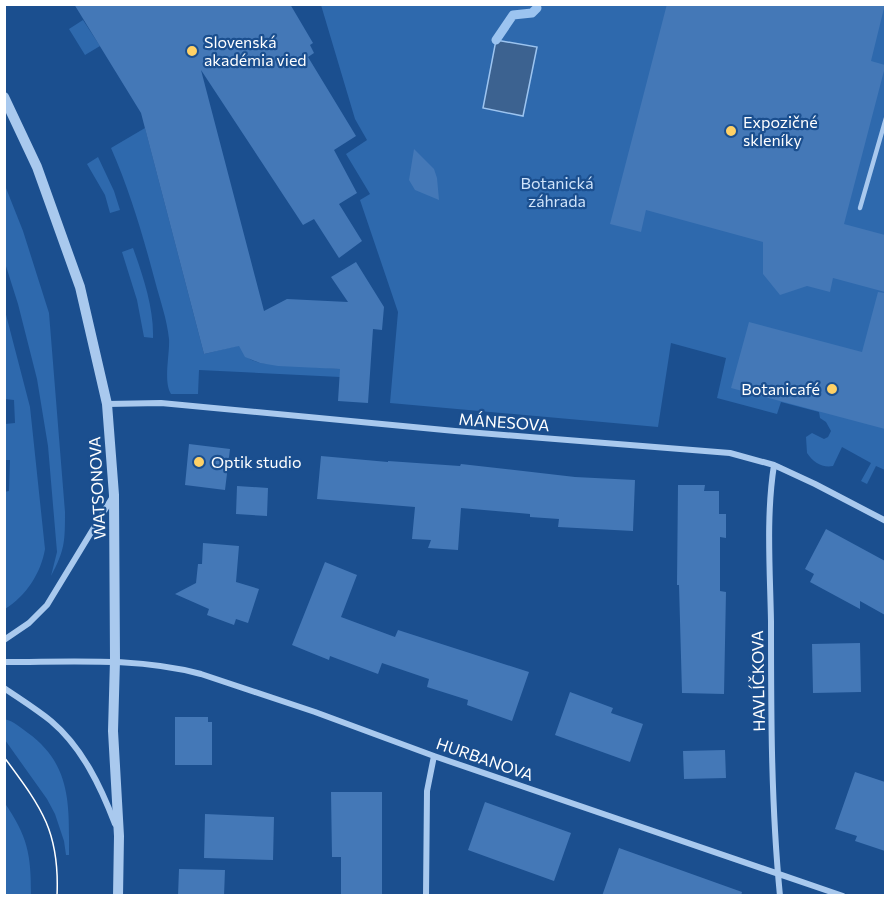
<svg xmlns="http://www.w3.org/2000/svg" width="890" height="900" font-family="Commissioner,sans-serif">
<rect width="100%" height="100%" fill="#1b4f8f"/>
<!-- green -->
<path fill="#2e69ad" d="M321,5h564v465l-9,-4 -9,18 -6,-3 10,-18 -29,-16 -9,19c-11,2 -20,-4 -26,-13l-1,-16 6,-4 12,6 4,-2 3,-6 -5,-9 -6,-4 -1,-6 -38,-10 -4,12 -60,-16 9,-40 -55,-15 -13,84 -268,-24 8,-91 -38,-112 10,-6 -24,-40 21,-14 -12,-21z
M83,20l17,26 -15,9 -16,-26z
M145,128l59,226 37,-9c3,12 7,14 19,18l80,6v8l-141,-7 -1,24h-27c-8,-12 -1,-40 -2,-55 -2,-20 -9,-39 -14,-58 -12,-45 -25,-90 -44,-133z
M98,157l16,34 6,19 -10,3 -5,-18 -18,-31z
M4,183l19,48 26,82 16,199c0,29 0,38 -14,64l6,-24 -9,-106 -11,-67 -19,-75 -13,-41z
M133,248c10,28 21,60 20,90l-9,-1 -7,-37 -15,-48z
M4,307l26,100 15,142c-4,24 -19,47 -40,60l-1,-117 5,-1 1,-31h-5v-36l10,-1 -1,-23 -9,-1z
M4,719c10,2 17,9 24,14 44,32 41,73 41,122h-3l-2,-14 -9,-27 -8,-15 -42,-59z
M4,802c24,35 27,52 27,93h-26z"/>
<!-- water -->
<path fill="#3c6290" stroke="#9cc4f0" stroke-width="1.5" d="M496,40l41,7 -14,69 -40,-8z"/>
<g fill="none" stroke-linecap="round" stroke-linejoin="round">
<!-- stream -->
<path stroke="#9cc4f0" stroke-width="9" d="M496,40l17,-25 19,-2 5,-5"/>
</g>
<!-- building -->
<path fill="#4478b7" d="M74,4h216l23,39 -3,2 4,8 -6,4 48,79 -22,14 23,43 -18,11 23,37 -23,17 -25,-39 -11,6 -102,-155 63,241 23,-12 61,3 -17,-25 25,-15 28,45 -2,23 -9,-1 -5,74 -30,-2 2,-32 -62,-3 -18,-3 -15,-6 -6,-11 -35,8 -63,-241z
M667,4h218l-14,57 14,4v2l-41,157 41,11v57l-52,-14 -3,14 -23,-6 -27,9 -17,-21v-32l-117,-32 -5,22 -31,-8z
M414,149l20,20 3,9 2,22 -24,-10 -6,-10z
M878,292l7,1v136l-154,-41 18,-66 113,30z
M189,444l41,5 -5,41 -40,-5z
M321,456l67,6v-1l72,5 1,-2 114,13 60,3 -2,51 -75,-4 1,-8 -29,-2v-3l-69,-6 -3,42 -30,-2 3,-8 -19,-1 3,-32 -98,-8z
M678,485h27l-1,6h15v23h7v24l-6,-1v54l6,1 -2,102 -42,-1 -3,-108h-2z
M237,486l31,2 -1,28 -31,-2z
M826,529l59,32v54l-25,-14v8l-50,-27 4,-8 -9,-5z
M203,543l36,3 -3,36 23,7 -11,34 -12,-4 -2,6 -27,-10 2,-6 -34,-15 21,-11 2,-19h4z
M325,562l32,13 -16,42 54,20 3,-7 131,42 -17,49 -45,-16 1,-5 -41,-13 2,-8 -47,-16 -4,11 -48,-18 -1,4 -37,-15z
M860,643l1,49 -48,1 -1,-49z
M570,692l43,16 -2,5 32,11 -13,38 -75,-27z
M175,717h33v5h4v43h-37z
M725,750l1,28 -42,1 -1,-28z
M855,772l30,10v69l-30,-10 2,-5 -22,-7z
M331,792h51v104h-41v-39h-9z
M485,802l86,31 -17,48 -86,-31z
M205,814l69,3 -1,43 -69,-2z
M619,848l123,44 -1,4h-139z
M179,869l46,1 -1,26h-46z"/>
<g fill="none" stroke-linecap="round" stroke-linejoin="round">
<!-- service -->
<path stroke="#a9c9ee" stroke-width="4.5" d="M860,208l26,-90"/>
<!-- minor -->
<path stroke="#a9c9ee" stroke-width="6" d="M107,404l54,-1 294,28 275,22 44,12 41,19 71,37
M774,465c-8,51 -4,104 -3,156 0,91 0,183 9,275
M4,640l25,-17 18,-18 65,-107
M4,662c66,0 132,-5 197,12l114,38 119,44 409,140
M4,688c16,11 32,21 47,33 31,26 50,66 64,103
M426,896l1,-105 7,-35"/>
<!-- tertiary -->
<path stroke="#a9c9ee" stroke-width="10" d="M4,97l33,70 43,120 27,117 7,91 1,165 -2,71 6,105 -1,60"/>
<!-- tram -->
<path stroke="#fff" stroke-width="1.5" d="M4,757c37,50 56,74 53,139"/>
</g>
<!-- markers -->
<g fill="#ffd166" stroke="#1b4f8f" stroke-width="2">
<circle cx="192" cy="51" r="6"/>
<circle cx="731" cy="131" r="6"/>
<circle cx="832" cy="389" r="6"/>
<circle cx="199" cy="462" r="6"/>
</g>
<g text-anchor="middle" stroke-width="4.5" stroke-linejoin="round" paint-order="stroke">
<!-- poi labels -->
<g font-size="16" fill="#fff" stroke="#1b4f8f" text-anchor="start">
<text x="204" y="48">Slovenská<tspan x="204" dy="18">akadémia vied</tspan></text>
<text x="743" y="128">Expozičné<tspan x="743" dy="18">skleníky</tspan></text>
<text x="820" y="395" text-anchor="end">Botanicafé</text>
<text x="211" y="468">Optik studio</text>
</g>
<!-- park labels -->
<g font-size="16" fill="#cfe3fa" stroke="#1b4f8f">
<text x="557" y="189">Botanická<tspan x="557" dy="18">záhrada</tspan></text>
</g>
<!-- street labels -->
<g font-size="16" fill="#fff" stroke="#1b4f8f">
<text transform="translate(504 422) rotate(4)" y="6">MÁNESOVA</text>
<text transform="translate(97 488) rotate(-93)" y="6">WATSONOVA</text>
<text transform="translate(758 681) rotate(-91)" y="6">HAVLÍČKOVA</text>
<text transform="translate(485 759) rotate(19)" y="6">HURBANOVA</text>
</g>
</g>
<!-- border -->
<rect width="890" height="900" fill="none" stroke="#ffffff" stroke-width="12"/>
</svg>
